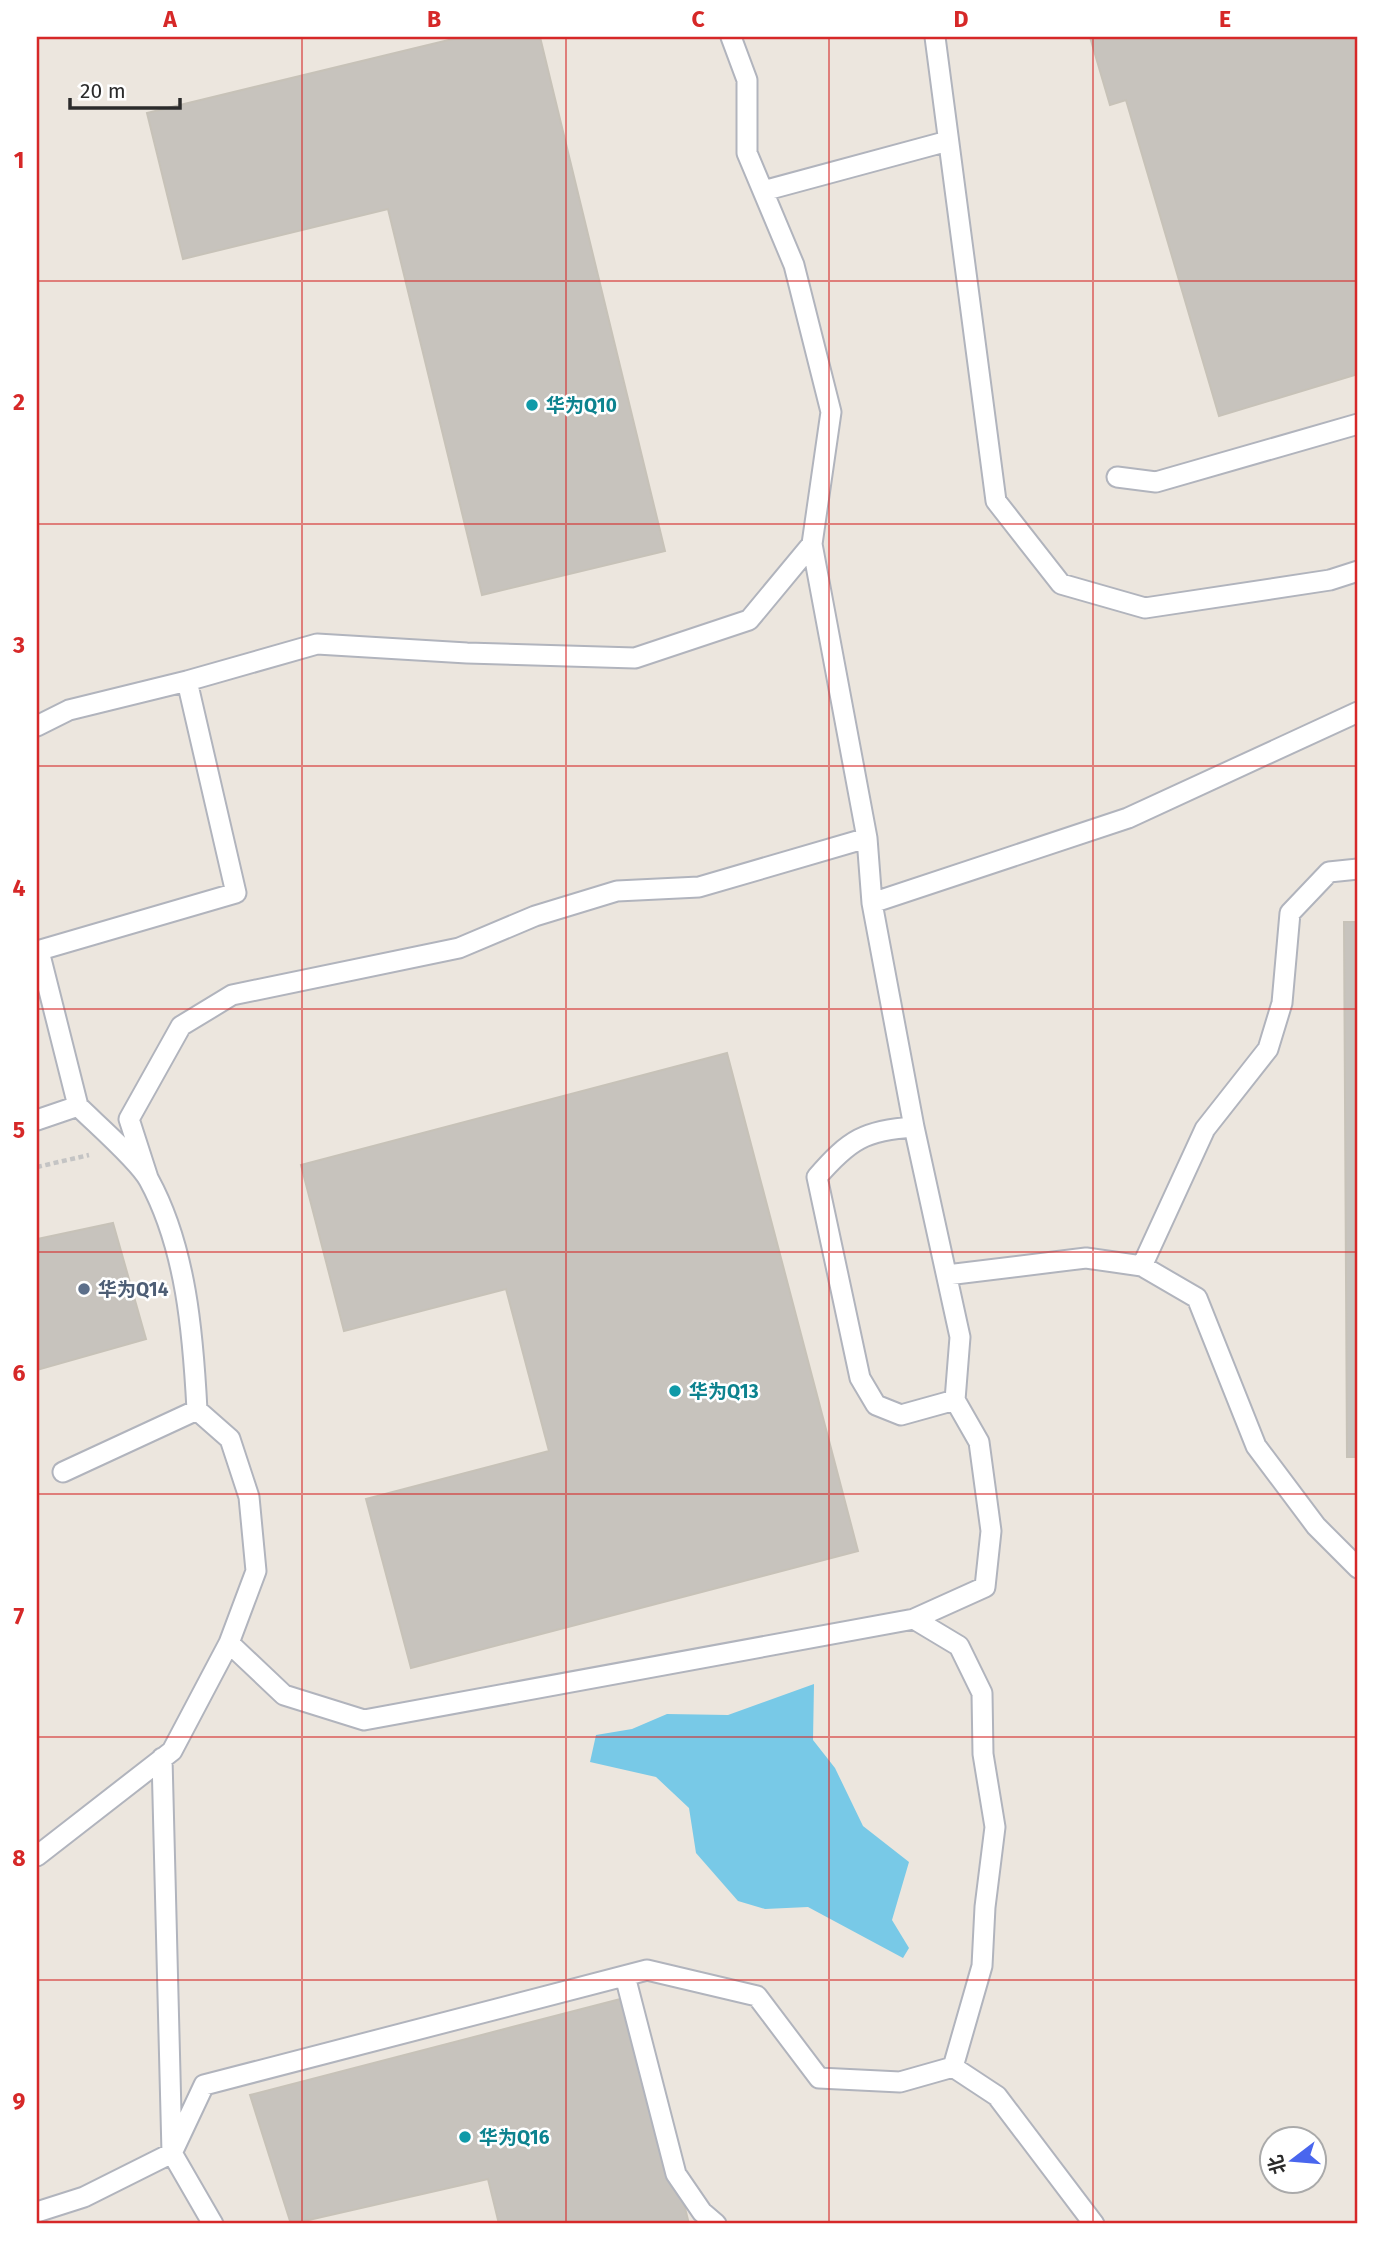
<svg xmlns="http://www.w3.org/2000/svg" width="1395" height="2261" font-family="'Fira Sans','Noto Sans SC',sans-serif">
<rect width="100%" height="100%" fill="#ece6de"/>
<!-- water -->
<path fill="#78c9e7" d="M814,1684l-1,56 22,28 28,58 46,36 -17,58 17,28 -6,10 -95,-51 -43,2 -27,-8 -42,-48 -7,-45 -33,-31 -66,-15 6,-27 36,-6 35,-15 61,1z"/>
<!-- building -->
<path fill="#c7c3bd" stroke="#c7c2b8" stroke-width="2" d="M461,37h79l125,514 -183,44 -94,-386 -205,50 -36,-146z
M1090,37h268v337l-139,42 -93,-316 -16,5z
M1344,922h14v535h-11z
M727,1053l131,498 -447,117 -45,-169 183,-48 -43,-162 -162,42 -43,-166z
M727,1053l131,498 -447,117 -45,-169 183,-48 -43,-162 -162,42 -43,-166z
M113,1223l33,116 -109,31v-131z
M632,1996l57,228h-190l-11,-45 -197,45 -41,-129z
M632,1996l57,228h-190l-11,-45 -197,45 -41,-129z"/>
<g fill="none" stroke-linecap="round" stroke-linejoin="round">
<defs>
<path id="service" d="M935,37l61,464 65,83 84,24 185,-28 28,-9
M763,191l185,-50
M1117,477l39,5 202,-58
M812,544l55,294 5,65 42,224
M37,726l32,-16 118,-29 130,-37 150,9 168,5 114,-38 63,-76 19,-132 -37,-147 -47,-112v-73l-16,-43
M872,903l256,-85 230,-106
M37,951l199,-58 -49,-212
M37,1120l41,-14 -39,-155
M914,1127l46,210 -5,63 -54,15 -25,-10 -16,-27 -43,-201c32,-37 48,-47 97,-50z
M148,1178l-19,-59 52,-93 51,-31 227,-47 76,-32 82,-25 82,-4 168,-49
M1142,1266l63,-137 63,-80 14,-46 8,-90 39,-41 29,-3
M947,1275l139,-17 56,8 55,32 59,148 60,80 42,42
M63,1472l134,-62c-4,-77 -11,-162 -48,-230 -10,-19 -54,-57 -71,-74
M914,1619l45,27 23,47 1,61 12,73 -10,80 -3,59 -29,101 44,29 97,128
M229,1643l55,52 80,25 550,-101 71,-32 6,-56 -12,-89 -24,-42
M162,1758l10,395 41,71
M37,1856l135,-105 57,-108 27,-72 -7,-74 -19,-58 -33,-29
M625,1976l51,198 26,38 14,12
M37,2212l47,-15 88,-44 32,-68 443,-115 110,26 62,82 81,4 53,-15"/>
</defs>
<!-- service casing -->
<use href="#service" stroke="#b1b4bd" stroke-width="23"/>
<!-- path -->
<path stroke="#c4c4c4" stroke-width="4.5" stroke-dasharray="5 3.5" stroke-linecap="butt" d="M37,1167l52,-12"/>
<!-- service -->
<use href="#service" stroke="#fff" stroke-width="19"/>
</g>
<!-- grid -->
<path fill="none" stroke="#d62828" stroke-width="2" stroke-opacity="0.55" d="M302,37v2187M566,37v2187M829,37v2187M1093,37v2187M37,281h1321M37,524h1321M37,766h1321M37,1009h1321M37,1252h1321M37,1494h1321M37,1737h1321M37,1980h1321"/>
<!-- markers -->
<g fill="#0f9aa8" stroke="#fff" stroke-width="2.5">
<circle cx="532" cy="405" r="7"/>
<circle cx="675" cy="1391" r="7"/>
<circle cx="465" cy="2137" r="7"/>
</g>
<circle fill="#5c6f8a" stroke="#fff" stroke-width="2.5" cx="84" cy="1289" r="7"/>
<g text-anchor="middle" stroke-width="5" stroke-linejoin="round" paint-order="stroke">
<!-- culture labels -->
<g font-size="19" font-weight="bold" fill="#0d838f" stroke="#fff" text-anchor="start">
<text x="546" y="412">华为Q10</text>
<text x="689" y="1398">华为Q13</text>
<text x="479" y="2144">华为Q16</text>
</g>
<!-- service labels -->
<g font-size="19" font-weight="bold" fill="#4e5e75" stroke="#fff" text-anchor="start">
<text x="98" y="1296">华为Q14</text>
</g>
</g>
<!-- border -->
<rect width="1395" height="2261" fill="none" stroke="#ffffff" stroke-width="77"/>
<!-- north arrow -->
<g transform="translate(1293 2160) rotate(254)"><circle r="33" fill="#ffffff" stroke="#aaaaaa" stroke-width="2"/>
<path d="M0-5L12 26L0 18L-12 26Z" fill="#4966ee"/>
<text y="-10" font-size="19" font-weight="bold" text-anchor="middle" fill="#2b2b2b">北</text>
</g>
<!-- scale -->
<path d="M70 98v10h110v-10" fill="none" stroke="#2b2b2b" stroke-width="3.5"/>
<text x="80" y="98" font-size="21" fill="#2b2b2b" stroke="#ffffff" stroke-width="5" paint-order="stroke">20 m</text>
<rect x="38" y="38" width="1318" height="2184" fill="none" stroke="#d62828" stroke-width="2.5"/>
<g font-size="23" text-anchor="middle" font-weight="bold" fill="#d62828">
<text x="170" y="27">A</text>
<text x="434" y="27">B</text>
<text x="698" y="27">C</text>
<text x="961" y="27">D</text>
<text x="1225" y="27">E</text>
<text x="19" y="168">1</text>
<text x="19" y="410">2</text>
<text x="19" y="653">3</text>
<text x="19" y="896">4</text>
<text x="19" y="1138">5</text>
<text x="19" y="1381">6</text>
<text x="19" y="1624">7</text>
<text x="19" y="1866">8</text>
<text x="19" y="2109">9</text>
</g>
</svg>
